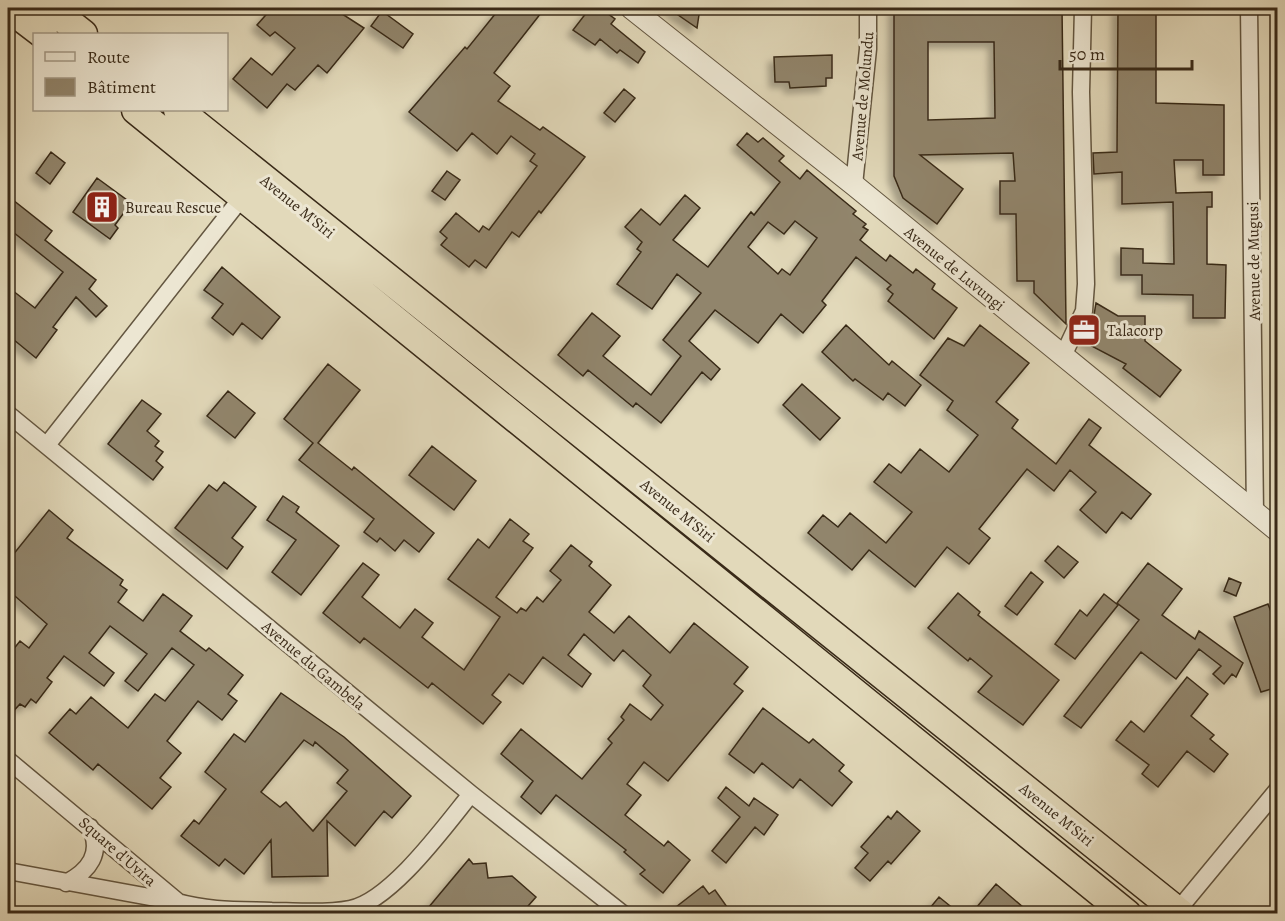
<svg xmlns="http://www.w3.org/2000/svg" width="1285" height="921" font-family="Alegreya,serif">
<defs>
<filter id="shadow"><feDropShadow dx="-5.5" dy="5.5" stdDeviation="3" flood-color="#0004"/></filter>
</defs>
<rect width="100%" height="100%" fill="#e2d9ba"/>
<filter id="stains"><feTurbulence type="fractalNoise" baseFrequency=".00333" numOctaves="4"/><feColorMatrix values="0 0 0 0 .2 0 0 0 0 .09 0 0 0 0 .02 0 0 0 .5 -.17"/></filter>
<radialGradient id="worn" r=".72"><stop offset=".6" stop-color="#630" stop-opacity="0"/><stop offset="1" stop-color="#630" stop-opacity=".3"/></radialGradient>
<!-- building -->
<path fill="#91856c" stroke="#392a18" stroke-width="1.5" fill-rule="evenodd" filter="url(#shadow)" d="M272,8h61l31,20 -37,45 -9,-8 -23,25 -8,-6 -20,24 -34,-29 18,-21 21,17 23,-27 -20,-16 -5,4 -13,-11z
M500,8h45l-51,65 16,13 -12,15 42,29 3,-3 42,30 -44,56 -2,-2 -20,26 -7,-5 -26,36 -11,-8 -6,7 -28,-22 6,-7 -7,-6 16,-19 23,19 4,-6 6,4 48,-64 -7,-5 5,-7 -24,-18 -14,18 -25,-21 -15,18 -48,-39 56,-65 2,2z
M590,8h10l15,11 -4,5 34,28 -7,11 -18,-13 -3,3 -17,-14 -5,6 -22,-15z
M668,8h32l-3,20z
M894,8h168l4,316 -32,-31v-12h-17l-1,-67h-16v-33h15l-2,-28 -93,2 43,34 -26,35 -34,-26 -9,-22zM928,42h66l1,76 -67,2z
M1118,8h38v95l68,2v70h-21v-15h-29l2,33 36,-1v15h-5v57l19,1 -1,53h-32v-23l-51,-1v-19h-21v-27l22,1v14l31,1 -1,-62 -51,2v-32l-28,2 -1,-21 24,-1z
M382,11l31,23 -10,14 -32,-22z
M832,55v23h-6v8l-36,2 -1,-6h-14l-1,-25z
M624,89l11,9 -20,24 -11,-9z
M747,133l11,9 5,-4 21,18 -5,5 21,18 7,-9 26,22 23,19 -3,3 13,10 -3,3 5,3 -8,10 26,21 4,-6 23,18 3,-4 19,15 -3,5 25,19 -23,31 -46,-38 5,-7 -6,-5 4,-4 -35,-28 -34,44 4,4 -23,28 -22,-19 -23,29 -43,-33 -26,31 31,28 -9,11 -9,-8 -41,51 -25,-20 -3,4 -45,-37 -5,6 -25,-21 34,-42 28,23 -17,20 48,39 30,-39 -18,-16 38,-47 -24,-19 -25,35 -35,-25 24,-32 -4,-3 5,-7 -17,-15 16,-18 19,16 25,-30 15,13 -27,32 35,27 43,-55 3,3 26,-33 -43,-37zM795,221l22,17 -27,37 -8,-6 -4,5 -30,-27 20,-25 16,12z
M51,152l14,11 -15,21 -14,-11z
M447,171l13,9 -15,20 -13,-9z
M97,178l34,25 -16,22 3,3 -8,11 -37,-27z
M8,196l44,35 -7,9 51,40 -7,9 18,17 -11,11 -20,-20 -23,30 4,3 -21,28 -28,-23v-48l27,21 28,-36 -55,-44z
M222,267l58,50 -18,22 -20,-16 -9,12 -21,-17 11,-14 -19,-14z
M1096,303l22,13h27v25l36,29 -21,27 -37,-29 3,-4 -44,-23 12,-26z
M846,325l43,40 3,-4 29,24 -16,21 -17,-13 -5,7 -28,-21 -2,2 -31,-29z
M980,325l49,38 -33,39 22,18 -6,8 44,36 33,-45 12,9 -12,17 62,49 -20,25 -9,-7 -16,21 -26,-23 16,-18 -26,-22 -16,21 -27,-22 -48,60 11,9 -21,26 -22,-17 -32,40 -46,-37 -17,20 -44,-37 15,-18 15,12 12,-14 36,30 26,-31 -38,-30 15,-18 12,9 19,-24 29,23 29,-37 -31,-25 6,-9 -33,-26 28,-37 16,8z
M328,364l32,26 -42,53 34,27 2,-3 80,66 -15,19 -15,-12 -9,11 -15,-13 -3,4 -13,-10 10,-13 -75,-59 14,-17 -29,-24z
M802,384l38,34 -20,22 -37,-35z
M228,391l27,22 -20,25 -28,-22z
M142,400l19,14 -14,17 12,10 -4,5 8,6 -7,9 7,6 -10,13 -45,-36z
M432,446l44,35 -22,29 -45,-35z
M224,482l32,25 -24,31 11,9 -16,22 -52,-41 34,-43 8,6z
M283,496l16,11 -3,5 43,34 -38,49 -29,-23 24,-32 -29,-20z
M49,510l24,20 -6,8 56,42 -3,5 7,5 -9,12 25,19 20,-27 29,22 -12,15 26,20 3,-3 34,27 -15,19 9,7 -15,19 -24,-19 -31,40 14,12 -21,25 11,9 -19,22 -54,-45 -5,6 -44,-37 21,-24 6,5 15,-17 37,31 27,-34 10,7 29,-36 -22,-17 -34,43 -13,-10 22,-27 -37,-28 -21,27 25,20 -10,13 -40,-30 -17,22 5,4 -16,21 -5,-4 -6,8 -5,-3 -12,13v-61l12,-15 9,7 18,-24 -39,-34v-29z
M510,519l19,15 -6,7 10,7 -37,49 21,16 4,-5 5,3 11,-14 6,5 18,-22 -11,-9 21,-26 21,17 -3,4 22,19 -22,27 25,21 15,-17 41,37 24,-30 54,44 -14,17 9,7 -75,90 -24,-19 -17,22 14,11 -16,20 39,31 4,-5 22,19 -27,33 -23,-19 5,-4 -21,-18 2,-2 -70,-55 -15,19 -20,-17 12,-16 -32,-27 20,-25 61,50 30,-36 -4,-4 16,-19 -3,-3 9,-13 21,16 12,-15 -20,-19 8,-11 -28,-25 -9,11 -30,-27 -16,21 23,19 -9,13 -39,-30 -20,27 -14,-10 -17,21 9,7 -18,22 -51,-41 -4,5 -64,-50 -4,5 -37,-30 40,-50 16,12 -17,22 38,31 15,-19 18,14 -11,14 42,33 36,-53 -52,-38 30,-40 11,9z
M1058,546l20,16 -14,16 -19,-17z
M1148,563l34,26 -20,26 33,24 4,-8 44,32 -7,14 -4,-3 -8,10 -11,-10 8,-8 -22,-17 -23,30 -35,-27 -60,76 -17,-12 75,-96 -22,-17z
M1031,572l12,10 -26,33 -12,-9z
M1229,578l12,5 -5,13 -12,-5z
M958,593l22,19 -2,3 81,65 -36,45 -45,-33 14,-16 -22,-18 -2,3 -40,-33z
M1104,594l14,11 -43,54 -20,-15 25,-34 7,6z
M1268,604l10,26v57l-17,5 -27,-75z
M1187,677l21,17 -17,22 23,19 -4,4 18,15 -14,18 -27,-21 -29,36 -16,-13 7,-9 -33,-25 15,-19 13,11z
M281,693l63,44 67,59 -19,22 -8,-7 -29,35 -28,-25 1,55 -56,1 -1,-37 -27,34 -19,-15 -6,7 -38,-30 13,-16 5,4 27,-35 -21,-17 29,-38 11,8zM304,740l9,6 2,-4 33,28 -11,13 10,8 -34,40 -27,-29 -6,5 -19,-15z
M763,708l46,35 4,-4 31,26 -5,6 13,11 -20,24 -32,-27 -7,9 -31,-25 -8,10 -25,-19z
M726,787l23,19 5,-8 24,17 -14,20 -9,-8 -29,36 -14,-12 28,-34 -22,-19z
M897,811l23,20 -29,33 -3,-3 -18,20 -15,-13 13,-15 -7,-6 27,-31 3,3z
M469,859l4,5 13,-1 2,15 24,-2 24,21 -15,17h-98z
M996,884l35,30h-60z
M703,886l6,8 6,-4 17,24h-65z
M939,897l21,17h-35z"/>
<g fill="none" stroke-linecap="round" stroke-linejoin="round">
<defs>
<path id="minor" d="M1249,8l6,506
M854,185l14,-136v-41
M1063,356l21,-45 2,-27 -5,-192 2,-84
M8,414l463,380 152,120
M47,445l196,-249
M8,760l169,141
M8,871l169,31c32,9 62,8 95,9 25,0 53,3 78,-2 41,-8 95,-83 121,-115
M66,883c23,-12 37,-30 24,-56
M1178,910l100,-121"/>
<path id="tertiary" d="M631,8l223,177 424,346"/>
<path id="trunk" d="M9,8l34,26
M50,8l33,26
M136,110l991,804
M178,110l1003,804"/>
</defs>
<!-- minor casing -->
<use href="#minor" stroke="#635640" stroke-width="19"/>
<!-- tertiary casing -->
<use href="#tertiary" stroke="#635640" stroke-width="23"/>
<!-- trunk casing -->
<use href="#trunk" stroke="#392a18" stroke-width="31"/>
<!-- minor -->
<use href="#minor" stroke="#ece6d2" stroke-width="16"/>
<!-- tertiary -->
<use href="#tertiary" stroke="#ece6d2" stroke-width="21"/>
<!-- trunk -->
<use href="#trunk" stroke="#e2d9ba" stroke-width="28"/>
</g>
<!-- icons -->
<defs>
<symbol id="building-square" viewBox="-11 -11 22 22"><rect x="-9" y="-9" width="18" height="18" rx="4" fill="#8f2418" stroke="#ece6d2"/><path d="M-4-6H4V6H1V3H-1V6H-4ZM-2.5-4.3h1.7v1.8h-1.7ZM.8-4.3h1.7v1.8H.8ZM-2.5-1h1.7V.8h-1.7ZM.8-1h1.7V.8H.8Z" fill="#fff"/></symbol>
<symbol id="office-square" viewBox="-11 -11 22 22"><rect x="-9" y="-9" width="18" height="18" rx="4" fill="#8f2418" stroke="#ece6d2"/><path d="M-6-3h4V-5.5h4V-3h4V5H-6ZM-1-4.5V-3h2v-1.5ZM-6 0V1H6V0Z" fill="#fff"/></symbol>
</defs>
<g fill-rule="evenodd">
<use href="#building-square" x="83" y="188" width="38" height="38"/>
<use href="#office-square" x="1065" y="311" width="38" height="38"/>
</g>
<g text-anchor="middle" stroke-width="6" stroke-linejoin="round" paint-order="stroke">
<!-- street labels -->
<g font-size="16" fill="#392a18" stroke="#ece6d2">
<text transform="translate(862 96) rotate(-85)" y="6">Avenue de Molundu</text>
<text transform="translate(298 206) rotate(39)" y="6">Avenue M'Siri</text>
<text transform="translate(1253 261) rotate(-91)" y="6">Avenue de Mugusi</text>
<text transform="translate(955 268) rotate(39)" y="6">Avenue de Luvungi</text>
<text transform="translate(678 510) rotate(39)" y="6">Avenue M'Siri</text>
<text transform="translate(314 665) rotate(40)" y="6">Avenue du Gambela</text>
<text transform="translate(1057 814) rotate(39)" y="6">Avenue M'Siri</text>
<text transform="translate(118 851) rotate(41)" y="6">Square d'Uvira</text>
</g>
<!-- poi labels -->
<g font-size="16" fill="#392a18" stroke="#ece6d2" text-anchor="start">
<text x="125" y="213">Bureau Rescue</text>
<text x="1107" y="336">Talacorp</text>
</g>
</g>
<!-- margin -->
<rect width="1285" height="921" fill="none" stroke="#e2d9ba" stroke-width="30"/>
<rect x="9" y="9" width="1267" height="903" fill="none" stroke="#392a18" stroke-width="3"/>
<rect x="15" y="15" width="1255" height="891" fill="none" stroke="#392a18" stroke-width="1.5"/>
<!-- legend -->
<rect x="33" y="33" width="195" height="78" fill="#ece6d2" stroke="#a49b88" stroke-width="1.5"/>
<rect x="45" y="52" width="30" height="9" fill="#ece6d2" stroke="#a49b88" stroke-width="1.5"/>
<text x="87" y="63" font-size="18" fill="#392a18">Route</text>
<rect x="45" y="78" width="30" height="18" fill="#91856c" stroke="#a49b88" stroke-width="1.5"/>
<text x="87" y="93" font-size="18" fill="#392a18">Bâtiment</text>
<!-- scale -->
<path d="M1060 60v9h132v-9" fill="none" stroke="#392a18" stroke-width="3"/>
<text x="1069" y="60" font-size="18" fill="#392a18" stroke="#ece6d2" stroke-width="4.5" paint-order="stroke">50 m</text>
<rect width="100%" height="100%" filter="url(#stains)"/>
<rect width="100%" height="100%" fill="url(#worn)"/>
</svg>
